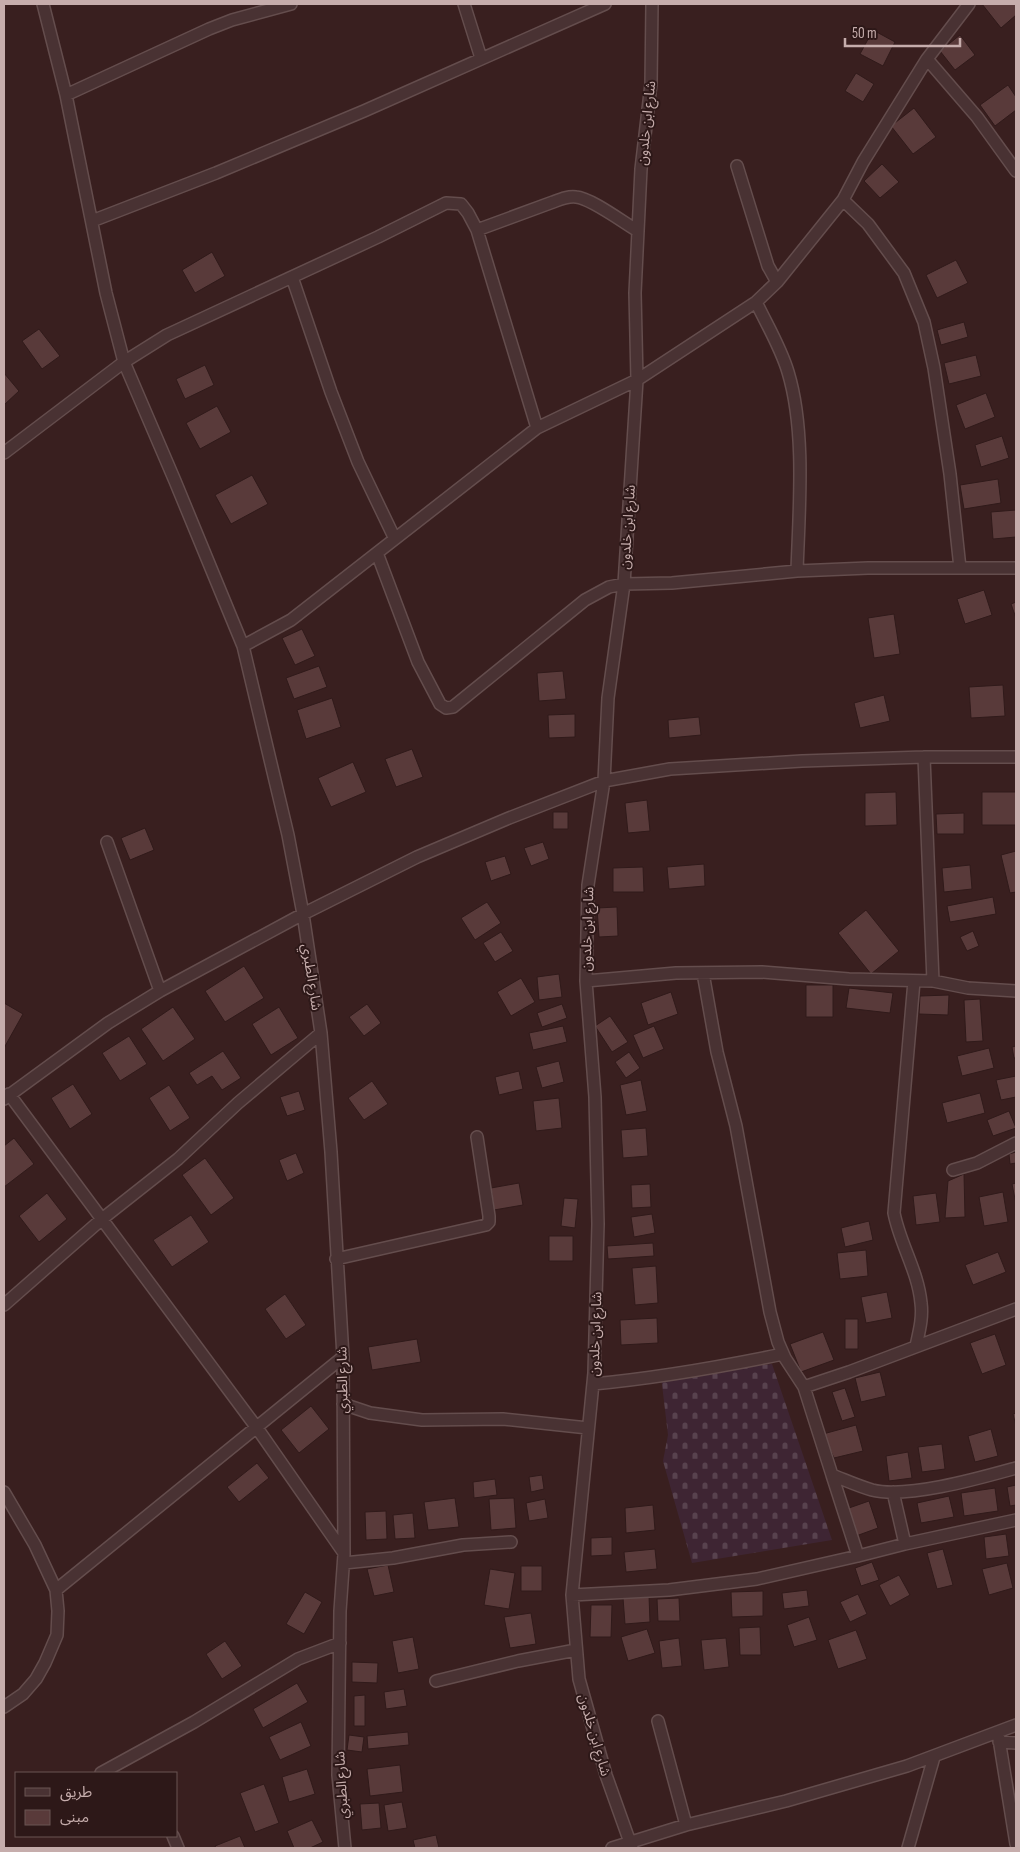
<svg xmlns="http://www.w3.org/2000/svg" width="1020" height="1852" font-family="'Sofia Sans Condensed','Noto Sans Arabic',sans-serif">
<defs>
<pattern id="cemetery-stones" width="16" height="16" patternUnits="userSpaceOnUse" patternTransform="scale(1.25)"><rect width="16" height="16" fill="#3e2533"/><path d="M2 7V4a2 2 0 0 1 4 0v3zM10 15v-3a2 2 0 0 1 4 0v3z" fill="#58424e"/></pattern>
</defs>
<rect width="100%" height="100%" fill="#391f1f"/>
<!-- cemetery -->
<path fill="url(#cemetery-stones)" d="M772,1364l60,176 -140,23 -29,-102 5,-26 -7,-59z"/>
<!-- building -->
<path fill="#593a3a" stroke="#301a1a" d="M982,4h34v11l-15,13z
M873,30l22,12 -12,24 -23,-12z
M960,35l15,20 -20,15 -15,-19z
M856,73l18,11 -11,18 -18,-11z
M1008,85l8,12v13l-21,16 -15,-21z
M914,108l22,29 -23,17 -22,-28z
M882,164l17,18 -19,16 -16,-17z
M212,252l13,24 -30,17 -13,-23z
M956,260l12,23 -31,15 -11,-23z
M964,322l4,15 -27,8 -4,-15z
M39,329l21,27 -18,13 -20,-28z
M976,355l5,21 -32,8 -5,-21z
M205,365l9,20 -29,14 -9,-20z
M4,373l15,18 -15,14z
M986,393l9,24 -30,12 -9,-24z
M217,406l14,26 -31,17 -14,-26z
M1002,436l7,22 -28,9 -6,-22z
M252,475l16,29 -37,20 -16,-29z
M998,479l3,24 -37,6 -4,-24z
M1016,510v27l-23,2 -2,-27z
M984,590l8,25 -27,9 -8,-25z
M1016,602v16l-5,-14z
M894,614l6,40 -26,4 -6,-40z
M302,629l13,27 -20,9 -13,-27z
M319,666l8,21 -33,12 -8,-21z
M563,671l3,28 -27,2 -2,-28z
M1003,685l2,31 -34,2 -2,-31z
M884,695l6,26 -30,7 -6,-25z
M332,698l9,29 -35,12 -9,-29z
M575,714v23l-26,1 -1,-23z
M699,717l2,18 -32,3 -1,-18z
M412,749l11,28 -27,10 -11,-28z
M353,762l13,30 -35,15 -13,-29z
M896,792l1,33 -32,1v-33z
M982,792h34v33h-34z
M647,800l3,31 -22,2 -3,-30z
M553,812h15v17h-15z
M964,813v21h-27l-1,-20z
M145,828l9,22 -24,10 -9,-22z
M543,842l6,17 -18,7 -7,-18z
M1016,851v41l-6,1 -9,-38z
M505,856l6,18 -20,7 -6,-19z
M704,864l1,22 -36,3 -2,-22z
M970,865l2,24 -28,3 -2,-24z
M643,867l1,25h-31v-24z
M993,897l3,17 -46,8 -3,-16z
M487,902l14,21 -26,17 -14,-22z
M617,907l1,29 -19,1 -2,-29z
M866,910l33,41 -28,23 -33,-41z
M973,931l6,15 -12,5 -7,-14z
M501,932l12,19 -18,11 -12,-19z
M244,966l20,32 -39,24 -20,-31z
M559,974l3,23 -23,3 -2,-23z
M521,978l14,24 -24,14 -14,-24z
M806,985h27v32h-27z
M849,988l44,5 -3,20 -44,-5z
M671,992l7,22 -30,11 -7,-22z
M949,995l-1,20 -29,-1 1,-18z
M980,999l3,42 -17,1 -2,-42z
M4,1003l19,11 -19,34z
M367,1004l14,19 -17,13 -15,-19z
M562,1004l5,14 -25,9 -5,-14z
M173,1007l22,32 -32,22 -22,-32z
M279,1007l19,31 -27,17 -19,-31z
M610,1016l18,26 -16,10 -17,-26z
M563,1026l4,16 -34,8 -4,-17z
M654,1026l10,23 -21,9 -10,-23z
M129,1036l18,28 -27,17 -18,-28z
M1016,1046v12h-2l-2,-11z
M989,1048l5,20 -32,8 -5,-20z
M223,1051l18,27 -19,12 -10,-14 -15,9 -8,-12z
M629,1052l11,16 -14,10 -11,-16z
M559,1061l5,21 -22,6 -6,-21z
M519,1071l4,18 -24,6 -4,-18z
M1016,1076v21l-15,3 -5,-20z
M641,1080l6,31 -21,4 -6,-30z
M372,1081l16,23 -24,16 -16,-22z
M73,1084l19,30 -22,15 -19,-31z
M169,1085l21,33 -20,13 -21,-33z
M299,1091l6,19 -18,6 -7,-19z
M980,1093l5,20 -38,10 -5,-20z
M559,1098l3,30 -26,3 -3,-30z
M1009,1111l7,17 -23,8 -6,-16z
M646,1128l2,28 -25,2 -2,-28z
M14,1138l20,26 -30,23v-41z
M1016,1152v11l-6,1 -1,-10z
M296,1153l8,20 -17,8 -8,-21z
M205,1158l29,40 -23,17 -29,-40z
M964,1174l1,43 -20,1 3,-37z
M519,1183l4,22 -29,5 -3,-22z
M1016,1183v21l-4,-20z
M650,1184l1,23 -19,1 -1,-23z
M1003,1192l5,30 -24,4 -5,-29z
M47,1193l20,26 -28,23 -20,-26z
M936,1193l4,29 -24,3 -3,-29z
M564,1198l14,1 -3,29 -14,-2z
M652,1214l3,19 -21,4 -3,-20z
M191,1215l18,27 -37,25 -19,-27z
M869,1221l4,19 -28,7 -4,-19z
M549,1236h24v25h-24z
M653,1243l1,13 -46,3 -1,-13z
M866,1250l2,26 -28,3 -3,-26z
M998,1252l8,20 -33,13 -8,-20z
M656,1266l2,37 -23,2 -3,-37z
M887,1292l5,26 -26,5 -5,-26z
M285,1294l21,31 -20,14 -21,-30z
M657,1318l1,25 -37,2 -1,-25z
M845,1319h13v30h-13z
M823,1332l11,28 -33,12 -11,-28z
M995,1334l11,31 -24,9 -12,-31z
M417,1339l4,23 -49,8 -4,-23z
M880,1372l6,24 -25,6 -6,-24z
M845,1388l10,29 -13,4 -10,-29z
M311,1406l18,23 -30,24 -18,-23z
M1016,1413v13l-3,-12z
M856,1425l7,26 -29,7 -11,-24z
M991,1429l7,27 -23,6 -7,-26z
M942,1444l3,25 -23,3 -4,-25z
M908,1452l4,26 -23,3 -3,-25z
M257,1463l12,15 -30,24 -12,-15z
M542,1475l2,14 -13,3 -2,-15z
M495,1479l2,16 -23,3 -1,-16z
M1016,1485v20l-6,1 -3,-19z
M995,1488l3,23 -34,5 -3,-23z
M949,1496l5,21 -33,6 -4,-20z
M455,1498l4,29 -31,3 -4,-28z
M514,1498l2,30 -25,2 -2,-31z
M545,1499l3,19 -19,3 -3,-18z
M869,1501l9,27 -22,8 -10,-27z
M653,1505l2,25 -29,3 -1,-25z
M386,1511l1,28 -21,1 -1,-28z
M413,1513l2,25 -20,1 -2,-24z
M1006,1534l3,22 -23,3 -2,-22z
M612,1537v18l-21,1v-18z
M655,1549l2,20 -31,3 -2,-20z
M943,1549l10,36 -16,4 -10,-36z
M872,1562l7,18 -18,6 -6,-18z
M1007,1563l6,25 -24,7 -7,-26z
M388,1565l6,27 -20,4 -7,-27z
M521,1566h21v25h-21z
M490,1569l25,4 -6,36 -25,-4z
M899,1575l11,20 -20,11 -11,-21z
M807,1590l2,16 -25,3 -2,-16z
M763,1591v25l-31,1 -1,-25z
M305,1592l17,10 -18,32 -18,-10z
M858,1594l9,20 -17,8 -10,-20z
M649,1596l1,26 -25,2 -2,-26z
M679,1598l1,23h-22l-1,-22z
M591,1605h21l-1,32h-21z
M531,1613l5,31 -26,4 -6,-31z
M809,1617l8,23 -23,7 -7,-22z
M760,1627l1,28h-21l-1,-27z
M647,1629l8,24 -27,8 -7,-24z
M856,1630l11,29 -29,10 -10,-29z
M413,1637l6,32 -21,4 -6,-32z
M679,1638l3,28 -20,2 -3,-27z
M726,1638l3,29 -25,3 -3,-30z
M225,1641l17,25 -20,13 -16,-25z
M352,1662l26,1 -1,20 -25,-1z
M297,1683l11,19 -45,26 -10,-19z
M404,1689l3,17 -21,3 -2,-17z
M365,1695v31h-11v-30z
M301,1722l10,24 -31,14 -11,-23z
M408,1732l1,13 -41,4 -1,-13z
M349,1735l15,2 -2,15 -15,-2z
M400,1765l3,27 -33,4 -3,-27z
M307,1769l8,25 -26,8 -7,-25z
M264,1784l15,39 -24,9 -15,-39z
M402,1802l5,26 -19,3 -4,-26z
M379,1803l2,25 -19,2 -2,-26z
M312,1820l11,22 -13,6h-16l-7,-17z
M436,1835l3,13h-24l-2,-8z
M240,1836l5,12h-29l-1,-2z"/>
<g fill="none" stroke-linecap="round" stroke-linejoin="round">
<defs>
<path id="minor" d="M43,4l23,91 40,198 18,69 51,119 68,165 45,189 15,79 18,119 10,119 12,205 1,197 -4,57 -2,164 7,73
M464,4l17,54
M927,59l50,58 39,54
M66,95l143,-66 23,-9 59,-16
M737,166l31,100 9,16
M843,200l25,24 36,49 20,49 10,46 16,106 10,94
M92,221l124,-48 148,-62 241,-107
M477,230l76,-28c8,-3 15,-6 23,-5 15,1 48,26 62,34
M292,277l39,115 27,70 36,75
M756,302c11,23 25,46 32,70 18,59 11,138 9,199
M4,453l120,-91 43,-27 211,-98 68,-34 15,1 7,9 9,17 60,198
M377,553l41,109 22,42 6,4 7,-1 132,-107 24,-13 15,-3 48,-1 125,-12 71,-3h148
M243,646l48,-26 246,-192 100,-48 119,-78 21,-20 66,-82 20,-38 64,-103 42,-55
M924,757l9,224
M107,842l53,149
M703,973l14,79 19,74 34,186 8,30 7,16 19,29
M586,981l90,-8 86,-1 87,7 84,2 35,7 48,3
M914,981l-20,232c6,31 24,58 27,90 2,15 -2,29 -5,43
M9,1094l248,334 87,125
M4,1099l104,-76 52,-32 143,-77 114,-57 92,-39 95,-37 66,-12 132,-8 122,-4h92
M953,1170l24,-7 39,-20
M336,1259l150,-34 3,-3v-6l-12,-79
M4,1305l98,-86 76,-60 60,-56 83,-70
M1016,1309l-167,63 -45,15 28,88c13,5 26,11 40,15 35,9 108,-12 144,-22
M593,1384c64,-6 127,-17 190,-30
M343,1404l27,9 52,7 81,-1 85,9
M832,1475l26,81
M4,1492l31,53 21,45 2,21 -1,24 -12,28 -9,16 -13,15 -19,13
M893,1492l12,52
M344,1563l49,-5 70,-13 48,-3
M56,1590l287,-233
M572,1595l97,-5 88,-11 101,-23 47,-12 111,-24
M436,1681l82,-20 58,-11
M658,1721l28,104
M998,1733l18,111
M999,1742l17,1
M101,1773l93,-51 104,-63 42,-16
M173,1836l5,12
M612,1848l74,-23 100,-24 121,-35 109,-41
M632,1848l-26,-73 -27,-96 -7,-84 22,-222 4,-149 -3,-127 -9,-116 2,-96 16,-104 4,-83 16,-114 13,-204 -2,-87 6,-124 10,-85 1,-80
M908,1848l26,-91"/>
</defs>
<!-- minor casing -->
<use href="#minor" stroke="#644d4d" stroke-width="14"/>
<!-- minor -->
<use href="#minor" stroke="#493233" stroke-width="11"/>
</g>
<g text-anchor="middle" stroke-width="4" stroke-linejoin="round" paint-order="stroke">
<!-- street labels -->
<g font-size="14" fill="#c6adac" stroke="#2d1818">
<text transform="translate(646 123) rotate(-84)" y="5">شارع ابن خلدون</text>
<text transform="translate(627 527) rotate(-86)" y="5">شارع ابن خلدون</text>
<text transform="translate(587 929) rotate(-88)" y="5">شارع ابن خلدون</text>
<text transform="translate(312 977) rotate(81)" y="5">شارع الطبري</text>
<text transform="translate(595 1334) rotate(-88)" y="5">شارع ابن خلدون</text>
<text transform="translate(342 1380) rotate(-91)" y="5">شارع الطبري</text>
<text transform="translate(595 1735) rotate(74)" y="5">شارع ابن خلدون</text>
<text transform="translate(341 1785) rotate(-93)" y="5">شارع الطبري</text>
</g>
</g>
<!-- border -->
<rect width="1020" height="1852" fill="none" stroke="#c6adac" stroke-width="10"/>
<!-- legend -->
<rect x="15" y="1772" width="162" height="65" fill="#2d1818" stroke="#6a5453"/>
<rect x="25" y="1788" width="25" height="8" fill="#493233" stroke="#6a5453"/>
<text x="60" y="1797" font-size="15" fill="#c6adac">طريق</text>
<rect x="25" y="1810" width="25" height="15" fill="#593a3a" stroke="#6a5453"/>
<text x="60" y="1822" font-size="15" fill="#c6adac">مبنى</text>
<!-- scale -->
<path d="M845 38v8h115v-8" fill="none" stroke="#c6adac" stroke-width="2.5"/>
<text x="852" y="38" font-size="15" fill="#c6adac" stroke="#2d1818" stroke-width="4" paint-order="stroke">50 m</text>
</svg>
